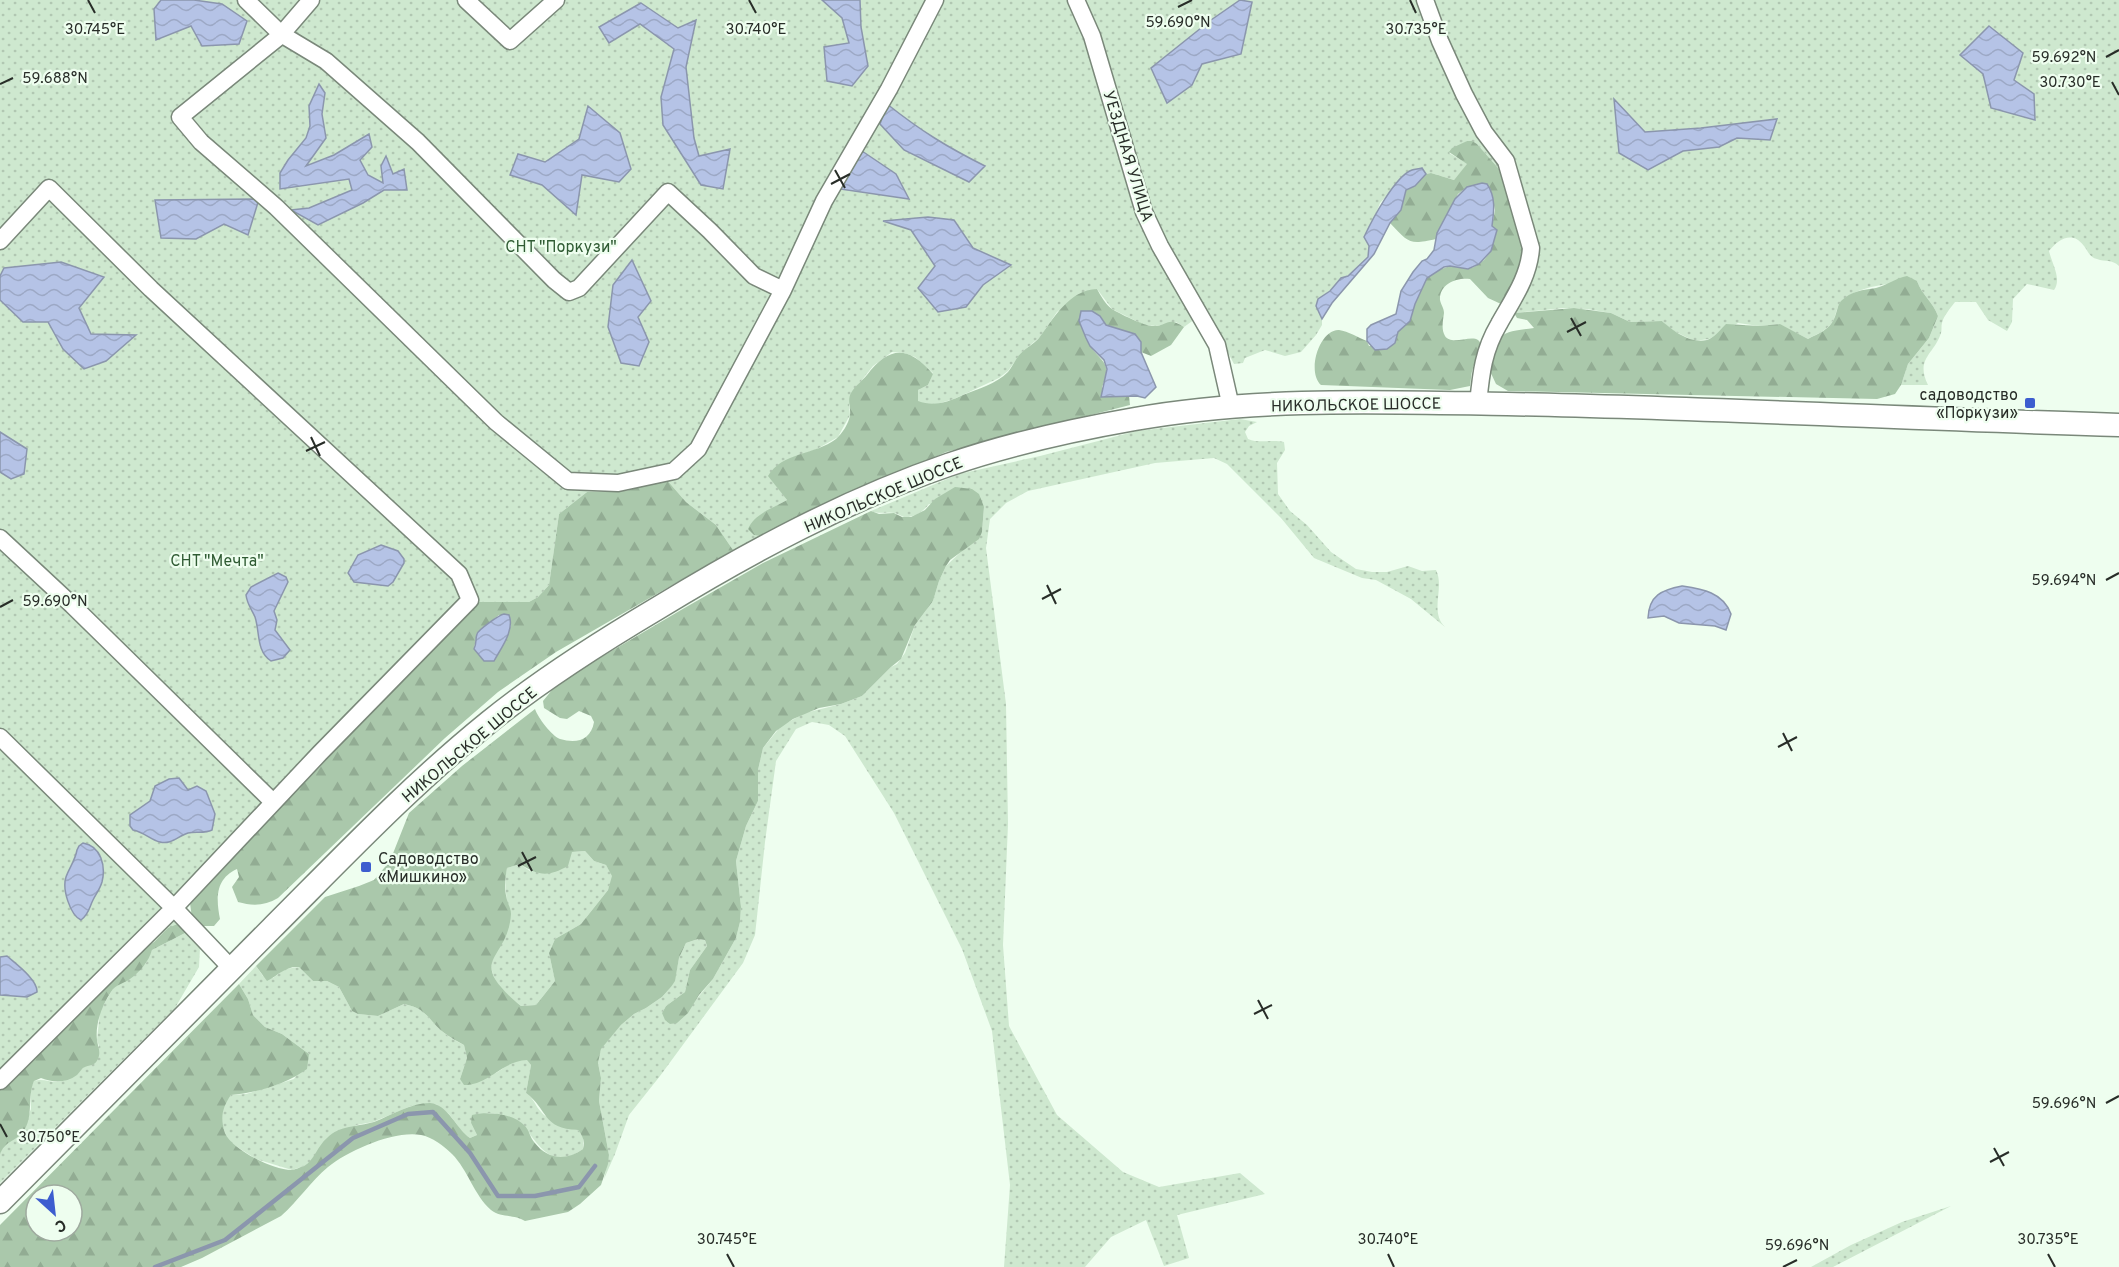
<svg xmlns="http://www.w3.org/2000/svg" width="2119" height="1267" font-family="Overpass,sans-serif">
<defs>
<pattern id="grass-dots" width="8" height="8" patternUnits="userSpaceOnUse" patternTransform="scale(1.5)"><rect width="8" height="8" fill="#cee8cf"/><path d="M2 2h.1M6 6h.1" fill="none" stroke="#b1c7b2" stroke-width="1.8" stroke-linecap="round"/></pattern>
<pattern id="forest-firs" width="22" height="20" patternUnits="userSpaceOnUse" patternTransform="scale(1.5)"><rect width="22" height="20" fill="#aac8ab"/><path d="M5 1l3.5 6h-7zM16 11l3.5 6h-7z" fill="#92ac93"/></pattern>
<pattern id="water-waves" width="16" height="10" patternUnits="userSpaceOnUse" patternTransform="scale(1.5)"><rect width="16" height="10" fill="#b5c3e6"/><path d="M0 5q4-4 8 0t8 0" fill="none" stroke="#9ca8c5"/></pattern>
</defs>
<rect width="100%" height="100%" fill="#eefeef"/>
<!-- grass -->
<path fill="url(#grass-dots)" d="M0,0h2119v266c-7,-7 -14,-4 -22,-7 -8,-2 -9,-8 -13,-13 -11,-16 -26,-7 -35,5 3,13 13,28 5,39l-27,-6 -14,15 -1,23 -5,9 -19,-11 -12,-18h-21c-5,7 -11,13 -13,21 -1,3 0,6 -1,10 -7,22 -26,25 -13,52h-27l7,-21 21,-26 9,-22c-5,-14 -16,-21 -21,-35 -23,2 -60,4 -76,21 -4,4 -5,12 -7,17 -5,11 -16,14 -26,20l-29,-15 -20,2 -21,-3 -29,16 -15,2 -24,-12 -8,-8 -32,1 -19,-9 -24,-4 -23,-1 -50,5 -13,-9 3,-4 13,-77 -18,-54 -22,-25 -10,-3 -18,12 19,11 -14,16 -23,-7 -5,1 -4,-6 -14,5 -28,30 -6,16 -10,17 5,10 -1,11 -20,19 -7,2 -11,13 -12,8 -2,7 6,13v6l-6,10 -15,17 -16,4 -20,-6 -20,8 -2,5 -9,1 -28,-53 -22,16 -8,-5 -20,4 -12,-1 -32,-16 -15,-20 -31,16 -9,7 -17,25 -19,16 -13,18 -9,7 -45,21 -24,7 -12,-4v-12l10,-5 5,-12 -18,-16 -11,-4 -12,-1 -19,14 -15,19 -9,20 1,10 -12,22 -21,12 -11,4 -37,23 18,24 -24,13 -2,23 -28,14 -17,-25 -30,-23 -20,-23 -41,12 -38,1 -28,22 -10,71 -11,12 -9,5h-51l-197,205 -67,66 -40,45 6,5c-17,10 -28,21 -44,30l-136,133z
M1240,419l17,3 -8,4 -4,6 3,7c12,5 23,0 36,3l1,8 -8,13 1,31 12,17 17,14 24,27 25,17 16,3h15l21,-6 14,5 14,-1c9,18 -7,41 9,57l-34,-28 -35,-19 -14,-2 -48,-20 -33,-40 -54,-54 -13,-6 -59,5 -127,28 -22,12 -16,16 -4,29 20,156 2,120 -5,121 6,81 48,89 66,57 36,15 81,-14 25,21 -88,21 12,43 -25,8 -18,-46 -35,17 -26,30h-81l6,-82 -18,-154 -30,-82 -68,-136 -49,-77 -16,-11 -17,-3 -16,7 -20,32 -11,81 -10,93 -12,28 -83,113 -31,39 -14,39 -11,25 5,-24 -10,-54 2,-23 -3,-15 3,-15 20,-23 13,-11 12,-6 16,-11 9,-10 5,-13 3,-16 7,-15 12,-4 7,1 2,6 -17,24 -5,22 -19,14 -4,7 33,-12 18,-22 23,-41 4,-16 1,-15 -5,-46 10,-35 12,-25v-31l5,-22 18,-22 24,-13 36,-9 21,-8 29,-29 6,-3 8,-11 10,-28 18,-24 6,-20 7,-15 36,-34 2,-25 -55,-3c-5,7 -15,14 -25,13 -3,-1 -6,-3 -9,-4 -9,-2 -14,2 -24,-2l88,-37 81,-18 97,-25z
M585,851l9,10 12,4 7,11 -5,14 -27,34 -26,15 -6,14 6,28 -19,24 -15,1c-16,-13 -38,-30 -26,-53 5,-8 11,-16 12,-25 4,-20 -5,-38 0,-60l13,-4 10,7 42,-19z
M187,932l13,16 -1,19 -24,41 -175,175v-28l2,-8 20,-15 9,-23v-22l3,-6c9,-3 14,1 23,1 22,-3 31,-20 42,-36l-2,-6 3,-29 11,-19 4,-6 20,-12 11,-11 6,-13z
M256,966l7,10 10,2 12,-9 14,-2 14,14h14l12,6 13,24 6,3 20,2 26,-12c24,5 24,16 39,28 6,5 13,9 21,13l3,13 -7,21 36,-6 18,-12 13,-2 4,6 -5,28c8,5 9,13 16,20 5,6 28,17 36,17l5,6v13c-26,18 -38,6 -54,-16 -8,-11 -28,-21 -41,-20 -5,1 -12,7 -17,10l6,12 -7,3 -6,-4 -15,-20 -13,-10 -25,2 -38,16 -17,3 -49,40 -15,5 -36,-11 -28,-18 -6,-17v-17l9,-12 15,-1 48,-15 15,-25 -27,-20 -17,-7 -12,-12 -5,-16 -9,-15z
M1951,1206l-118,61h-22l40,-22 51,-23z"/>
<!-- forest -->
<path fill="url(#forest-firs)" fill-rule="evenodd" d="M1467,141h5l5,3 22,25 26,79 -4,22 -20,34 -13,-6 -18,-19c-13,-2 -31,5 -30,21 1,5 4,8 4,13 -1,8 -3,16 1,23 8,12 34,-7 36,10 0,7 -6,15 -8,22 -2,5 -2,12 -3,18l-20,4 -129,-5c-15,-14 -1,-56 18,-55 9,1 20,8 28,11l2,5 26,-2 3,-12 12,-11 5,-17 12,-26 12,-8 11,-4 18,3 6,-2 10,-7 7,-9 6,-21 -5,-4 3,-16 -5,-22 -23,-1 -9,7 -22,45c-27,6 -27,4 -46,-16l11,-13 5,-20 9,-4 11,-12 5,-1 23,7 13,-16 -18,-12 3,-4z
M1907,276l10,5c5,14 16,21 21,35l-9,22 -21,26 -7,21 -6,9 -18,5 -369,-8 -12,-7 -7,-15c9,-36 7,-36 45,-41l-7,-8 -10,-2 -3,-5 60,-5 37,5 19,9 32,-1c11,10 29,23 45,19 7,-2 14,-11 19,-16l33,2 21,-2 28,15c11,-6 21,-9 26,-20 3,-6 3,-13 7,-18 10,-10 22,-11 35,-13 11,-3 20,-10 31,-12z
M1097,289c4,7 8,15 15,20 6,4 33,17 40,17 15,1 15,-11 32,1l-13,18 -20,11 -10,-4v-10l-16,-11 -19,-6 -6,-9 -21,5c4,7 6,16 10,23 12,19 24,17 13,43l9,10 18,-1 1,9 -184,47 -185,84 -7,-1 -6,-6c6,-15 25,-21 39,-29l-19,-24c14,-24 47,-21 68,-37 6,-5 13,-16 14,-24 1,-7 -3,-15 1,-22 4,-7 11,-12 16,-18 22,-29 41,-30 66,-1l-5,11 -10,5v11c16,6 30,1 45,-6 15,-6 33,-11 45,-23 5,-6 8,-14 13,-19 6,-6 13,-9 18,-15 15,-20 30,-48 58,-49z
M666,479l20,23 30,23 17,25 -177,102 -58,40 -53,46 -167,160c-13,8 -26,8 -40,4l-6,-15 7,-10 -2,-8c-22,10 -21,30 -17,50l-6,7h-13l-9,-8 -2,-15 24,-30 67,-66 197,-205h51l9,-5 11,-12 10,-71 28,-22 38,-1zM499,615l12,4v6l-13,28 -24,-4 3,-16z
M955,487l17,2 7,5 5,13 -2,25 -3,7 -29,21 -4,6 -7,15 -6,20 -18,24 -14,34 -10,8 -29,29 -21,8 -22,4 -26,11 -17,12 -13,17 -5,22v31l-12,25 -10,35 5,46 -1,15 -4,16 -23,41 -14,16 -11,18 -11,10 -7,1 -5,-4 -3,-7 4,-7 19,-14 5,-22 17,-24 -2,-6 -7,-1 -12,4 -7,15 -4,23 -4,6 -9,10 -16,11 -12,6 -13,11 -20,24 -3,14 3,15 -2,23 10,54 -1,9 -7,21 -21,19 -12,8 -43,9c-10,-7 -24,-3 -34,-11 -17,-15 -23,-40 -39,-56 -8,-8 -20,-17 -31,-19 -26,-5 -72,15 -93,32 -17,14 -30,34 -47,49l-79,42 -21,9h-181v-42l239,-241 9,15 5,16 12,12 17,7 27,20 -2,15c-21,15 -50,24 -76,26 -9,13 -11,23 -6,38 6,16 48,37 66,37 4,0 9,-3 13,-4 10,-5 14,-21 23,-28 13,-13 30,-11 47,-16 18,-7 36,-19 56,-19 18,1 27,27 40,35l7,-3 -6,-12 1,-8c15,-4 41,-2 53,11 4,4 5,11 9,16 14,18 32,19 49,7 2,-8 0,-13 -5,-19 -36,-1 -30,-21 -52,-37l5,-28 -4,-5c-25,1 -38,25 -63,25l-4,-6 7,-21 -3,-13c-7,-4 -15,-8 -21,-13 -15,-12 -15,-23 -39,-28l-26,12 -20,-2 -6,-3 -13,-24 -12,-6h-14l-14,-14c-14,-1 -20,8 -32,14l-11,-15 69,-69 34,-11 15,-6 16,-19 19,-48 53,-47 73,-57c3,9 17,27 25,30 17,5 31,1 34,-17l-3,-6 -12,-5 -12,8 -7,-1 -16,-10 -1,-7 9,-11 29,-21 100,-59 82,-47 108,-52 8,3 15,-1 8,4h9l14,-7 10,-11zM585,851l9,10 12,4 6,11 -4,14 -27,34 -26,15 -6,14 6,28 -19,24 -15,1c-58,-48 -13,-44 -10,-92 0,-5 -3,-10 -4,-14 -3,-12 -2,-20 0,-32l13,-4c19,12 28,13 48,2l4,-14zM36,1195h36v36h-36z
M180,923l7,9 -35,18c-3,11 -12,22 -22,29 -7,5 -14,5 -19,13 -9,13 -16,32 -14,48 1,7 4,12 1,19 -4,8 -8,5 -15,9 -2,2 -4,5 -6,7 -11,8 -23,8 -36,3l-7,3c-7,15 0,36 -11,51 -8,10 -19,9 -23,23v-69l136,-133 18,-11 14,-14z"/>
<!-- water -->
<path fill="url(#water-waves)" stroke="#8b96ad" stroke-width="1.5" d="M161,0h33l28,4 25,17 -8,23 -37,2 -11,-20 -35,14 -2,-31z
M822,0h38l1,27 7,39 -16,20 -25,-5 -3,-34 25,-4 -7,-25z
M1240,0l12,2 -11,52 -39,10 -10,21 -25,18 -16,-35 60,-48z
M641,3l37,25 18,-8 -10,47 8,71 5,18 31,-7 -7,40 -22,-4 -38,-60 -2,-28 13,-48 -34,-25 -31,19 -10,-16z
M1989,26l34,27 -9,27 20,14 1,26 -44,-12 -8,-34 -23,-19z
M319,84l6,9 -3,21 4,24 -20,28 28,-11 35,-21 3,13 -12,13 8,15 15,8 -2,-17 5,-10 7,18 11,-5 3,21h-23l-21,13 -45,22 -27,-15 18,-2 43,-18 -3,-11 -69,10v-16l8,-13 18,-22 4,-12 -1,-20z
M1614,99l31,33 56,-4 76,-9 -7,21 -33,-2 -18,9 -36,4 -35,19 -29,-17z
M887,104c34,27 60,43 98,62l-16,16 -65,-32 -24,-26z
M588,106l32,27 11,36 -12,13 -37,-7 -6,40 -34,-30 -32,-10 8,-21 27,8 34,-23z
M862,151l34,23 13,25 -69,-10z
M1422,168l4,6 -11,12 -9,4 -5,20 -11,13 -16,31 -42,49 -10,16 -6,-13 2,-7 12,-8 11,-13 7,-2 20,-19 1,-11 -5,-9c8,-17 31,-61 48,-67 3,-1 7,-1 10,-2z
M1482,183l5,1c9,13 7,27 5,42l5,4 -6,21 -12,13 -11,5 -18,-3 -6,1 -17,11 -12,26 -5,17 -12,11 -3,11 -8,6 -12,1 -8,-9v-12l4,-4 25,-11 5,-23 12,-19 9,-11 5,-2 7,-9 3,-17 18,-34 12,-12z
M259,199l-11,36 -24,-11 -28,15 -35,-1 -6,-38z
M928,217l26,3 19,28 38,17 -28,20 -17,22 -28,5 -20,-24 17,-22 -24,-36 -28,-9z
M632,260l19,41 -13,16 11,25 -10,24 -18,-3 -13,-36 5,-42z
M61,262l43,15 -25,31 12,26 45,1 -30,26 -22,8 -21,-20 -15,-27h-25l-23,-22v-24l4,-8z
M1081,311h11l8,5 6,9 29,9 6,8v10l15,35 -11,11 -8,-2 -36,1 6,-28 -3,-9 -14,-14 -4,-8 -7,-17z
M0,432l27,17 -3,25 -13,5 -11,-7z
M381,545l17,6 6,8v4l-11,19 -5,4 -34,-4 -6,-9 10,-18z
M278,573l8,4 2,5 -14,29 3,9 -2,10 15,20 -7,8 -12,3c-15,-10 -11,-29 -16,-44 -3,-7 -8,-13 -9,-22l5,-8z
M1682,586c20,3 41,6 49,28l-5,16 -11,-4 -36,-3 -15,-7 -16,2c1,-23 14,-28 34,-32z
M504,614l5,1c6,15 -8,33 -15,46h-10l-10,-12c3,-6 1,-9 3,-15 1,-4 22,-19 27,-20z
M179,778l9,12 9,-4 9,5 9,23 -3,16c-8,4 -16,1 -24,3 -10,3 -17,12 -28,9 -9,-2 -16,-10 -27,-12l-3,-4v-11l20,-14 5,-15 14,-7z
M83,843c18,3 23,23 19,39 -2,7 -6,12 -9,18 -4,8 -4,14 -12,20 -11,-5 -19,-31 -15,-43 3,-9 9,-16 11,-27l2,-4z
M7,956c9,8 31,24 30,36l-10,5 -27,-2v-38z"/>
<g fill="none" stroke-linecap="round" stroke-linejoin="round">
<!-- stream -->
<path stroke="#8b96ad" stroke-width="4.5" d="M155,1267l70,-27 128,-102 55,-24 25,-2 37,41 28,43h37l44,-9 16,-21"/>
<defs>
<path id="minor" d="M246,0l35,34 45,27 92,81 136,138 15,12 10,-4 89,-96 42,39 44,45 29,14
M311,0l-31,36 -100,81 21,25 75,65 220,215 72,59 50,2 56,-12 24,-22 85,-159 41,-89 65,-112 46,-89
M466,0l44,41 46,-41
M1076,0l16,36 52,176 16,34 57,99 14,62
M1425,0l15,41 24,53 20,38 22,29 25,87c-2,29 -18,51 -32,76 -16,27 -18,50 -21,80
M0,241l49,-53 102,101 308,285 11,26 -150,153 -146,155 -174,173
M0,538l72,67 201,197
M0,737l174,171 58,61"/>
<path id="secondary" d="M0,1202c91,-91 181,-182 271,-273 71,-71 140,-144 218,-207 53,-43 110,-79 169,-114 92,-56 188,-108 290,-143 61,-21 124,-35 187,-46 123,-22 248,-17 372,-15 204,4 408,15 612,21"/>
</defs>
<!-- minor casing -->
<use href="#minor" stroke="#7a887a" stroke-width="19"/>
<!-- secondary casing -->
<use href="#secondary" stroke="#7a887a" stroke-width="25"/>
<!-- minor -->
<use href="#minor" stroke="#fff" stroke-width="16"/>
<!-- secondary -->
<use href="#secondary" stroke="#fff" stroke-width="22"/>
</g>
<!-- ticks -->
<path fill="none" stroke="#282d28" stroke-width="2" d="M88,0l7,13M749,0l7,13M1410,0l6,13M1178,7l14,-7M2106,57l13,-7M2112,82l7,13M0,84l13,-6M835,170l10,18M831,184l19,-10M1571,318l10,18M1567,332l19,-10M311,437l9,19M306,451l19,-9M2106,580l13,-7M1047,585l9,19M1042,599l19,-10M0,607l13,-7M1783,733l9,18M1778,747l19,-10M522,852l10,19M518,866l18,-9M1258,1000l10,19M1254,1014l18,-9M2106,1103l13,-7M0,1124l7,13M1994,1148l10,18M1990,1162l19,-10M727,1254l7,13M1388,1254l6,13M2048,1254l7,13M1783,1267l14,-7"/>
<!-- markers -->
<g fill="#3d5dcf" stroke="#eefeef" stroke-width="2">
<rect x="2024" y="397" width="12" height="12" rx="3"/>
<rect x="360" y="861" width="12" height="12" rx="3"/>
</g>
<g text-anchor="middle" stroke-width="4.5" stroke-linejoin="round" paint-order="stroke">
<!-- street labels -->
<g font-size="16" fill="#282d28" stroke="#eefeef">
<text transform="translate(1129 156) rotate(73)" y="6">УЕЗДНАЯ УЛИЦА</text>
<text transform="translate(1356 404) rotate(-1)" y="6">НИКОЛЬСКОЕ ШОССЕ</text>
<text transform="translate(883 494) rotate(-23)" y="6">НИКОЛЬСКОЕ ШОССЕ</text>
<text transform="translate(469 744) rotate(-40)" y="6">НИКОЛЬСКОЕ ШОССЕ</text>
</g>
<!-- park labels -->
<g font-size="16" fill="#2f5b33" stroke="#eefeef">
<text x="561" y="252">СНТ "Поркузи"</text>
<text x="217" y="566">СНТ "Мечта"</text>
</g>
<!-- poi labels -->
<g font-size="16" fill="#282d28" stroke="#eefeef" text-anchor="end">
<text x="2018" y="400">садоводство<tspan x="2018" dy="18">«Поркузи»</tspan></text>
<text x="378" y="864" text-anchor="start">Садоводство<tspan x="378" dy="18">«Мишкино»</tspan></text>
</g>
</g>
<g font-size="15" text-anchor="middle" fill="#282d28" stroke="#eefeef" stroke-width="4.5" stroke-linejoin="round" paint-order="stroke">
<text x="1178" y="27">59.690°N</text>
<text x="95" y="34">30.745°E</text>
<text x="756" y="34">30.740°E</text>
<text x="1416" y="34">30.735°E</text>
<text x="2064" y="62">59.692°N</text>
<text x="55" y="83">59.688°N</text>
<text x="2070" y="87">30.730°E</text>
<text x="2064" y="585">59.694°N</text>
<text x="55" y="606">59.690°N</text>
<text x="2064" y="1108">59.696°N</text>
<text x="49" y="1142">30.750°E</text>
<text x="727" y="1244">30.745°E</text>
<text x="1388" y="1244">30.740°E</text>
<text x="2048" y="1244">30.735°E</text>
<text x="1797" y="1250">59.696°N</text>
</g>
<!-- north arrow -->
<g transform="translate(54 1213) rotate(153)"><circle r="28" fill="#eefeef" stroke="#9faa9f" stroke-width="1.5"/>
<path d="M0-4.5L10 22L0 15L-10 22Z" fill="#3d5dcf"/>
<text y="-9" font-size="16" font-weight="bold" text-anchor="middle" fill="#282d28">С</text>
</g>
</svg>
